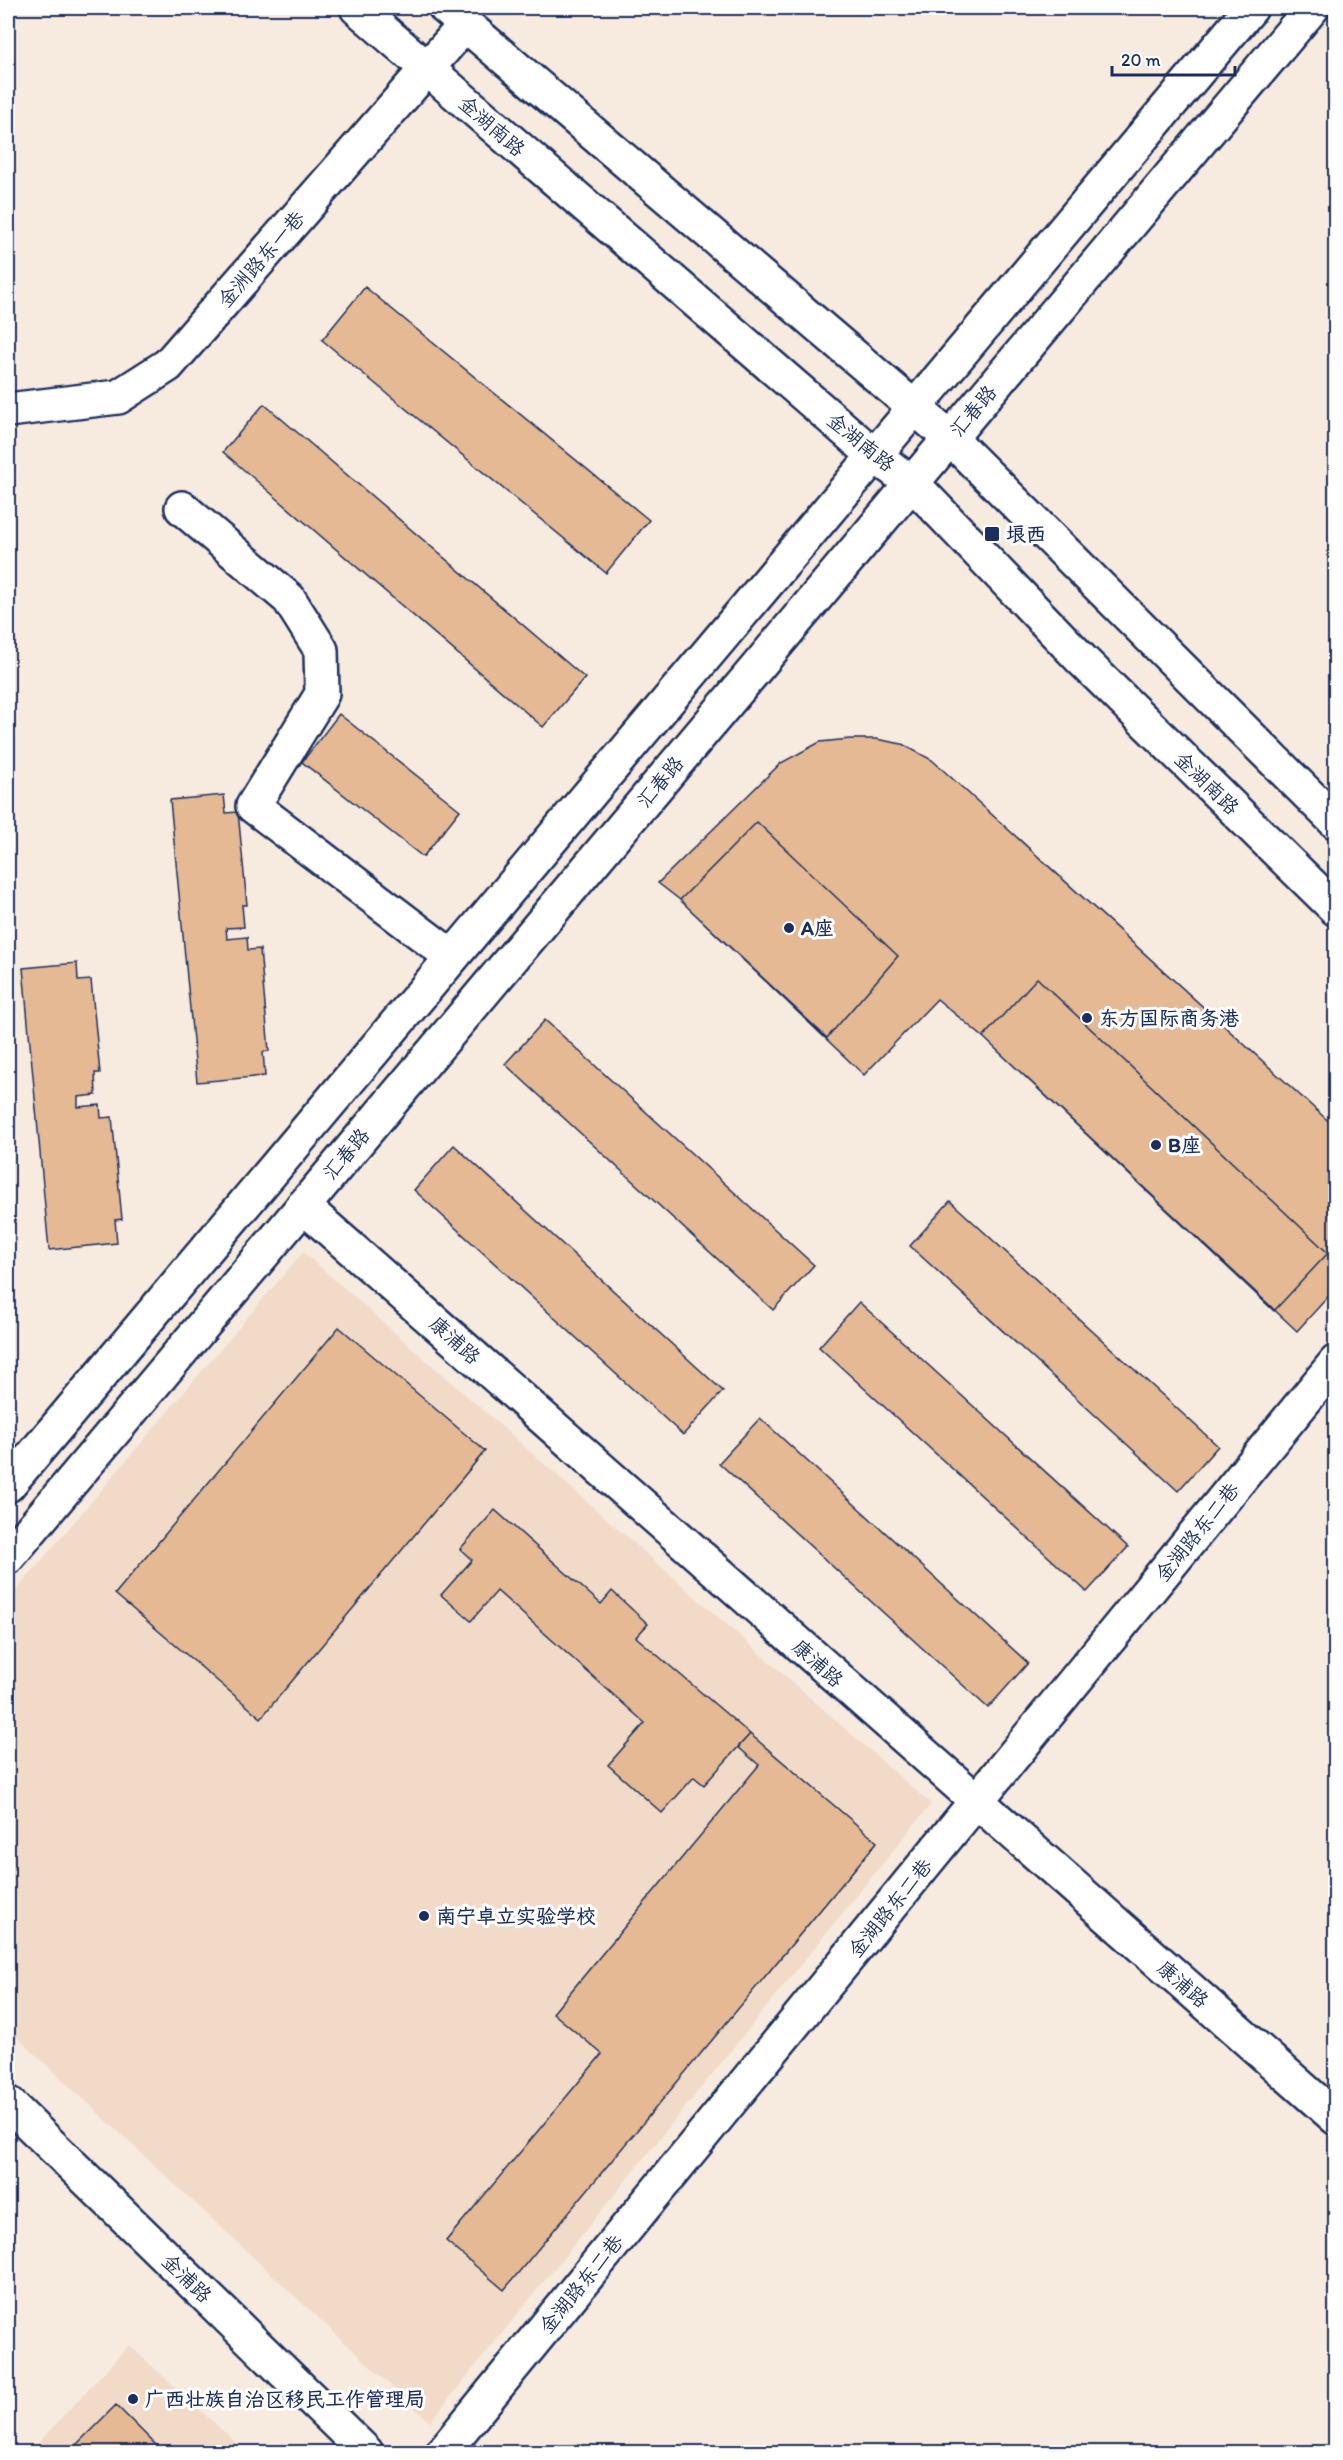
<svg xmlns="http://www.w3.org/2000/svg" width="1343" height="2460" font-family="Itim,'LXGW WenKai TC',sans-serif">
<rect width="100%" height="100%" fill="#f7eadf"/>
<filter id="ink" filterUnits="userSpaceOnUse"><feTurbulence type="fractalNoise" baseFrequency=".0167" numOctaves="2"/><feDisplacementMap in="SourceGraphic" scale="12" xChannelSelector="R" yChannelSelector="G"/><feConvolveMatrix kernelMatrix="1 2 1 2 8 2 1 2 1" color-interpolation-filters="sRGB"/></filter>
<g filter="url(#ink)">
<!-- built -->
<path fill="#f1dbc8" d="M303,1252l628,552 -501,618 -422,-393v-429z
M129,2345l117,107h-216z"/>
<!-- building -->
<path fill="#e4b994" stroke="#1b2f5e" stroke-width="1.5" d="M365,287l284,233 -43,53 -284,-233z
M264,404l321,274 -42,49 -320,-275z
M339,714l121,96 -37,47 -121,-95z
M850,739h26l26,5 30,16 404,368v160l-39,43 -314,-294 -46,-38 -73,76 -184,-175 -22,-17 123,-120 39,-21z
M224,795l2,18 12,-1 9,93h-5l2,22 -18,1 1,11 20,-2 1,13 12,-1 9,102 -6,1 2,24 -68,6 -27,-282z
M757,822l141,134 -71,82 -147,-138z
M77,963l1,18 13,-1 9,93h-5l1,22 -18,2v10l22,-2 1,13 11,-1 10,102 -7,1 2,23 -68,7 -26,-282z
M1037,978l291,275 -54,58 -291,-274z
M545,1020l269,245 -41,45 -268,-246z
M454,1145l269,246 -40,44 -269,-245z
M950,1201l268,245 -40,45 -268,-245z
M859,1302l269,245 -41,45 -268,-245z
M339,1327l146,124 -224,267 -146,-124z
M760,1418l268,245 -40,45 -269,-245z
M495,1510l106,94 11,-13 36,33 -12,13 114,97 -46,51 -10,-8 -32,36 -54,-48 37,-42 -148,-132 -26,30 -30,-26 31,-35 -12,-11z
M750,1734l127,108 -373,448 -58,-49 156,-187 -49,-41 206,-248 -21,-18z
M116,2405l47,47h-94z"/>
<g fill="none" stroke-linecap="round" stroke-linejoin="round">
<defs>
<path id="street" d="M8,410l110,-13 50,-32 297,-340
M182,508l107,91 32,51 1,44 -69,112 199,151
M303,1206l1033,912
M8,2103l358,349
M443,2452l893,-1090"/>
<path id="secondary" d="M357,8l518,448 37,27 170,177 254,249
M446,8l504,430 386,384
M8,1485l1243,-1477
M8,1557l1304,-1549"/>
</defs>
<!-- street casing -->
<use href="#street" stroke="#1b2f5e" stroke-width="38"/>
<!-- secondary casing -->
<use href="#secondary" stroke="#1b2f5e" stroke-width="38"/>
<!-- street -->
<use href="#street" stroke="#fff" stroke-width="33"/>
<!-- secondary -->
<use href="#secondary" stroke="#fff" stroke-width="33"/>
</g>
</g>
<!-- markers -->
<g fill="#1b2f5e" stroke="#fff" stroke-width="2">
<rect x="984" y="526" width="16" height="16" rx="3"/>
<circle cx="789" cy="928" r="6"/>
<circle cx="1087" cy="1018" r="6"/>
<circle cx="1156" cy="1145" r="6"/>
<circle cx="424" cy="1916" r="6"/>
<circle cx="133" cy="2399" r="6"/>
</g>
<g text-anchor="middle" stroke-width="6" stroke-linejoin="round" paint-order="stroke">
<!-- street labels -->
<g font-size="20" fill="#1b2f5e" stroke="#fff">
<text transform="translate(492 126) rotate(41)" y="7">金湖南路</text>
<text transform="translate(261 259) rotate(-49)" y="7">金洲路东一巷</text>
<text transform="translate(973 411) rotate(-50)" y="7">汇春路</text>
<text transform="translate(861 442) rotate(39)" y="7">金湖南路</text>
<text transform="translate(660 782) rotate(-50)" y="7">汇春路</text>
<text transform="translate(1207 783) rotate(44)" y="7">金湖南路</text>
<text transform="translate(346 1154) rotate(-50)" y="7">汇春路</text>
<text transform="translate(455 1340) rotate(42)" y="7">康浦路</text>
<text transform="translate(1197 1532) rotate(-51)" y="7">金湖路东二巷</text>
<text transform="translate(818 1663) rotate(42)" y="7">康浦路</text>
<text transform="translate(890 1908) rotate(-51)" y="7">金湖路东二巷</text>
<text transform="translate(1183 1984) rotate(41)" y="7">康浦路</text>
<text transform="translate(187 2278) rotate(44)" y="7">金浦路</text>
<text transform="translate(581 2284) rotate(-51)" y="7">金湖路东二巷</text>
</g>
<!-- poi labels -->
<g font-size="20" font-weight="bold" fill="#1b2f5e" stroke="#fff" text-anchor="start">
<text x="1006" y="541">埌西</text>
<text x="801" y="935">A座</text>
<text x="1099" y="1025">东方国际商务港</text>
<text x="1168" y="1152">B座</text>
<text x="436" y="1923">南宁卓立实验学校</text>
<text x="145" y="2406">广西壮族自治区移民工作管理局</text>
</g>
</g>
<!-- margin -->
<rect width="1343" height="2460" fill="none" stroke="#fff" stroke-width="30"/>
<rect x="15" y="15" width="1313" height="2430" fill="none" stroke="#1b2f5e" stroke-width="2" filter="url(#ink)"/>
<!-- scale -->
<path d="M1112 66v9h123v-9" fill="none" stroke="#1b2f5e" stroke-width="3"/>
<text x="1121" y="66" font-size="18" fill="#1b2f5e" stroke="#ffffff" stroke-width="4.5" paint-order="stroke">20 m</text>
</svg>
